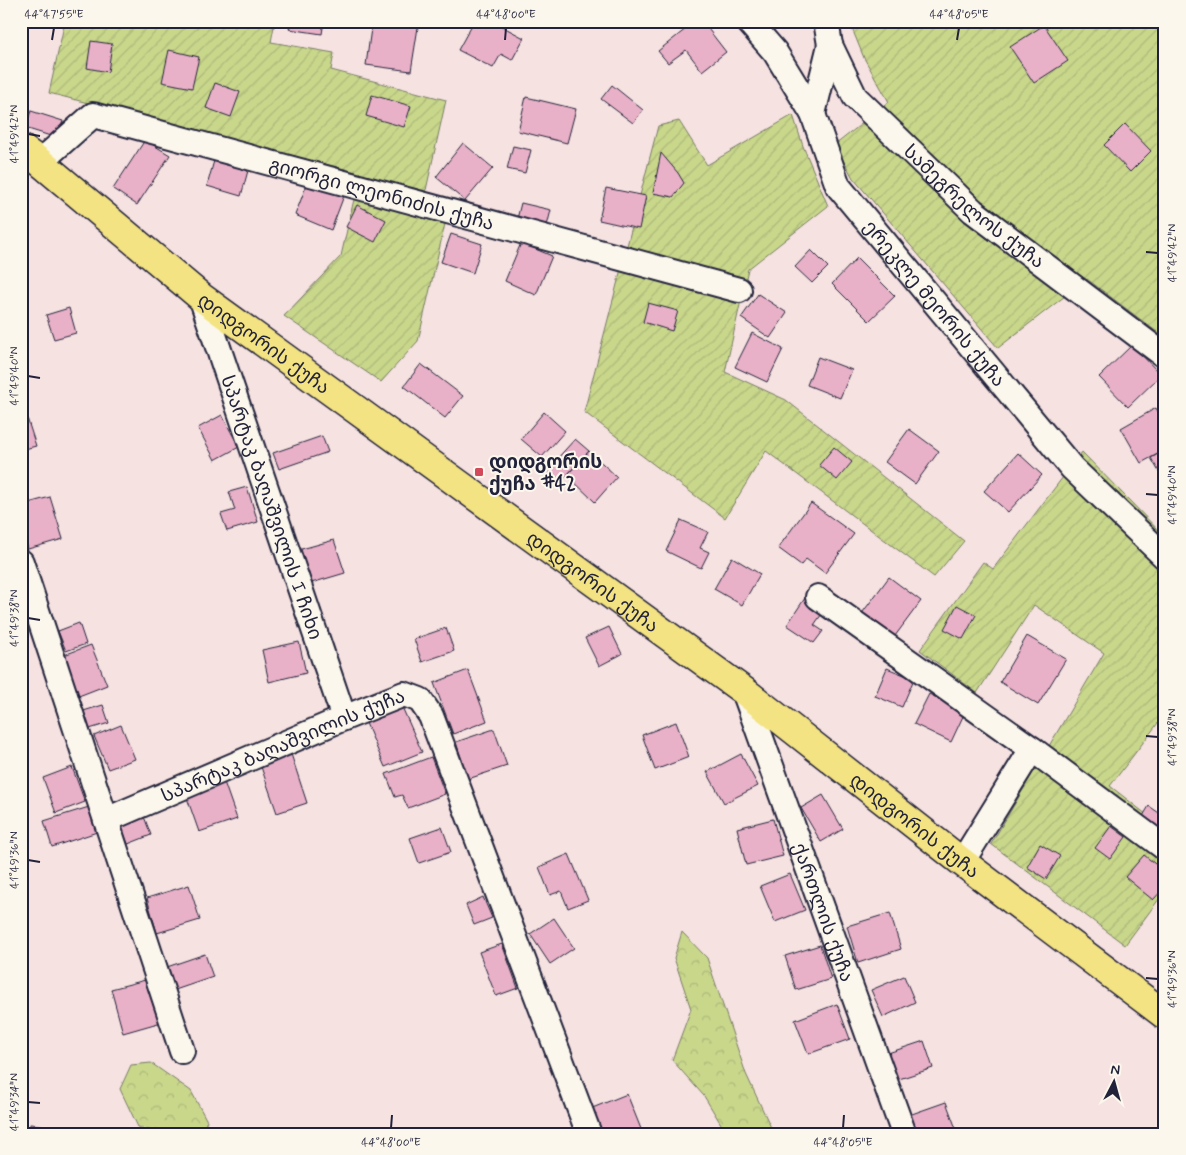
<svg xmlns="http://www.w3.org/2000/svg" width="1186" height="1155" font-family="Mynerve,'Noto Sans Georgian',sans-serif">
<defs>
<pattern id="forest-crowns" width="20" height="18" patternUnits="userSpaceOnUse" patternTransform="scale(1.25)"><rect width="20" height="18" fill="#c9d78b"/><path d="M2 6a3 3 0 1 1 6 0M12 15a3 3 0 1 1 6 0" fill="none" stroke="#acb879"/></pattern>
<pattern id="garden-furrows" width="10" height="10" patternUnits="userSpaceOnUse" patternTransform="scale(1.25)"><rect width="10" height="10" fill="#c9d78b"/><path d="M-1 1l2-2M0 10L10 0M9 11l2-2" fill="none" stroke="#acb879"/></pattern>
</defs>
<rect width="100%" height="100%" fill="#f6e2e1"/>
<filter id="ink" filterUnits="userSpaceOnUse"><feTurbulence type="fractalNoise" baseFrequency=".02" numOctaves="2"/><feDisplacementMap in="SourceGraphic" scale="10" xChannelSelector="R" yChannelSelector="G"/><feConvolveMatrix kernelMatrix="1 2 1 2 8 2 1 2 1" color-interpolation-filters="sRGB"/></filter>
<g filter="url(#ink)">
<!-- forest -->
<path fill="url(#forest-crowns)" stroke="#767c63" d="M682,932l25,26 39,116 28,60h-47l-23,-38 -32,-36 19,-51 -17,-51z
M151,1063l40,28 16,30 -7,13h-36l-26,-7 -18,-38 11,-24z"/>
<!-- garden -->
<path fill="url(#garden-furrows)" stroke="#767c63" d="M65,21h210l-4,21 63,11 -3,17 115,30 -26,117 25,7 -27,117 -37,41 -97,-66 57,-60 19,-83 -311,-80z
M849,21h316v317l-78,-59 -89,69 -145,-170 -18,-33 54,-43 -25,-44z
M793,115l10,31 25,60 -80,63 -23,103 61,28 178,141 -30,36 -168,-126 -41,67 -141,-106 74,-286 21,-5 28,44z
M1082,452l83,85v182l-7,4 -48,63 55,43v62l-40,54 -134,-101 113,-191 -70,-48 -57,88 -57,-43 63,-88 10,7z"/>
<!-- building -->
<path fill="#e9b1c7" stroke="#22223b" d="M291,21h33l-2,13 -33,-5z
M372,21h47l-8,50 -45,-6z
M474,21h18l32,17 -12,22 -11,-6 -8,14 -35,-18z
M696,21h6l24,31 -24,19 -16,-21 -18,13 -10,-12z
M1044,25l24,36 -34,22 -24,-36z
M91,41l21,3 -4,28 -21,-4z
M169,50l30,7 -7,31 -30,-6z
M215,83l25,9 -9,25 -25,-9z
M612,85l31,25 -10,13 -32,-24z
M372,95l39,11 -7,21 -38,-11z
M526,97l50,12 -9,34 -49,-12z
M31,111l32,10 -6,17 -32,-10z
M1125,124l26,27 -21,21 -26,-27z
M145,140l25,15 -33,50 -24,-16z
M463,143l30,25 -28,33 -29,-24z
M513,146l18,4 -6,23 -18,-4z
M661,153l17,20 6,10 -11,14 -20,-4z
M215,157l34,10 -8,29 -34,-10z
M309,179l36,14 -14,37 -36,-15z
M606,188l40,8 -7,33 -40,-9z
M521,203l30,7 -4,16 -30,-7z
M357,205l29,15 -11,22 -29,-15z
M451,234l31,10 -9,29 -32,-11z
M521,243l31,13 -16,39 -31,-14z
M811,250l17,17 -16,16 -17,-16z
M857,258l38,38 -26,25 -37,-37z
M758,294l29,19 -17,25 -29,-20z
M648,303l30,8 -6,20 -29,-9z
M69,308l7,25 -22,6 -8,-24z
M752,333l31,16 -16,33 -32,-15z
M1132,345l29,30 -33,32 -29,-30z
M818,357l34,13 -12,28 -33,-13z
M421,364l42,32 -18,22 -41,-32z
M1156,408l9,16v26l-24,13 -20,-35z
M544,412l21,19 -23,26 -21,-18z
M222,415l17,32 -24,13 -17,-32z
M27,418l9,28 -15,4v-30z
M909,429l30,22 -24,33 -30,-22z
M322,436l6,16 -49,17 -6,-16z
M575,439l14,12 -30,33 -14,-12z
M834,447l18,15 -15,18 -18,-15z
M1165,450v32l-14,-24z
M589,451l28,26 -22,25 -28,-27z
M1018,453l24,22 -34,37 -24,-21z
M247,487l11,35 -31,9 -6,-17 14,-4 -6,-18z
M50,497l13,42 -35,10 -7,-23v-21z
M811,503l43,31 -29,39 -19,-14 -5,6 -23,-17z
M681,520l27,12 -8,16 9,4 -8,16 -35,-17z
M334,540l11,33 -37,11 -10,-34z
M732,557l28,17 -18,31 -28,-16z
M889,577l32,24 -29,39 -32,-24z
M805,598l19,13 -10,14 9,6 -9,12 -27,-18z
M957,605l19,10 -13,24 -19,-10z
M79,623l7,21 -20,7 -8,-20z
M609,627l13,27 -23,12 -14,-28z
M446,628l8,23 -32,11 -8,-23z
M1027,636l39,23 -28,46 -38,-23z
M299,642l7,31 -37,9 -7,-32z
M91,645l16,40 -36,14 -15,-41z
M887,668l27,11 -12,28 -27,-11z
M468,670l19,51 -34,13 -19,-51z
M929,694l36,18 -14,30 -37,-18z
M103,705l6,18 -26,8 -6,-18z
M402,707l20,45 -37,15 -19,-44z
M676,722l13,35 -34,13 -13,-35z
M121,725l14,34 -27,10 -14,-33z
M494,729l13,37 -39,13 -12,-37z
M291,754l16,49 -30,10 -17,-49z
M741,754l17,32 -34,17 -17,-31z
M431,757l14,37 -37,14 -6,-13 -7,2 -9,-23z
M72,767l13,35 -29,11 -13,-35z
M224,782l13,37 -38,13 -13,-37z
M823,795l20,34 -22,13 -20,-34z
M1149,806l16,11 -6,10 -16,-11z
M89,807l8,25 -45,15 -8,-26z
M143,814l8,21 -23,9 -8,-21z
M773,819l10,37 -37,9 -9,-37z
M1111,826l15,11 -16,22 -15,-11z
M442,827l9,25 -32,11 -9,-25z
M1040,844l20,12 -14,23 -19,-12z
M569,854l19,46 -20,8 -7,-17 -11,4 -11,-28z
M1144,855l21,17v15l-12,13 -28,-23z
M790,874l15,36 -30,12 -15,-36z
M189,885l11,35 -43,13 -10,-35z
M483,897l9,21 -18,7 -8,-20z
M890,913l11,36 -43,14 -11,-37z
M554,918l20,30 -24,16 -20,-30z
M502,944l16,44 -22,8 -17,-44z
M820,945l11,34 -35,11 -11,-34z
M205,954l8,23 -38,13 -8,-23z
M904,976l11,26 -32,15 -12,-27z
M153,978l12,43 -42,12 -12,-44z
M837,1004l13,35 -42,15 -13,-34z
M924,1041l9,27 -37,12 -8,-27z
M627,1094l16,40h-49l-9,-23z
M946,1102l12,32h-42l-7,-19z
M30,1124l34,4 -1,6h-34z"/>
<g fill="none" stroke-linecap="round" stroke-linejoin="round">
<defs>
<g id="minor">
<path id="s1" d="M748,21l27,31 38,62 25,72 234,282 93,89"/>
<path id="s2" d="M826,21l4,24 25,52 118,114 192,145"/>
<path d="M813,114l17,-69"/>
<path id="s3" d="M40,162l53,-47 646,175"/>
<path id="s4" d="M201,297l143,421"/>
<path d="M21,562l161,489"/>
<path d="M818,597l214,152 -70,113"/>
<path id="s5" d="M744,691l160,443"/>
<path d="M1032,749l133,99"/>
<path id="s6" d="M106,820l238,-102 60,-24 16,6 11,16 158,418"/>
</g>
<g id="trunk">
<path id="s7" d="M21,148l19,14 161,135 543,394 218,171 203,153"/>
</g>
</defs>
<!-- minor casing -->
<use href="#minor" stroke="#22223b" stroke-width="28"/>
<!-- trunk casing -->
<use href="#trunk" stroke="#22223b" stroke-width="31"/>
<!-- minor -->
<use href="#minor" stroke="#fbf7ec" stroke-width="24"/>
<!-- trunk -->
<use href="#trunk" stroke="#f4e382" stroke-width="28"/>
</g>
</g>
<!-- ticks -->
<path fill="none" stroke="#22223b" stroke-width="2" d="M52,40l2,-12M505,40l1,-12M957,40l2,-12M28,134l12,2M1146,252l12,1M28,376l12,2M1146,494l12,1M28,618l12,2M1146,736l12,1M28,860l12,2M1146,978l12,1M28,1102l12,1M391,1128l1,-13M843,1128l1,-13"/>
<!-- markers -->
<rect fill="#d1495b" stroke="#fbf7ec" stroke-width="2" x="474" y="467" width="10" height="10" rx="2.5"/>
<g text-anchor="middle" stroke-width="4" stroke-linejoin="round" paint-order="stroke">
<!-- street labels -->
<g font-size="19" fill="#22223b" stroke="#fbf7ec">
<text dy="7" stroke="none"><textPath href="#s3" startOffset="370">გიორგი ლეონიძის ქუჩა</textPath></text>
<text dy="7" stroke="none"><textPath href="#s2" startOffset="244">სამეგრელოს ქუჩა</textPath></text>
<text dy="7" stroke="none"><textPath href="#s1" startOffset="342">ერეკლე მეორის ქუჩა</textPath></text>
<text dy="7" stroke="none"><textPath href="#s7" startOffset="312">დიდგორის ქუჩა</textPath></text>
<text dy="7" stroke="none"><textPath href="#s4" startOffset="222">სპარტაკ ბაღაშვილის I ჩიხი</textPath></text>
<text dy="7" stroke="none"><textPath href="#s7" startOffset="718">დიდგორის ქუჩა</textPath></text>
<text dy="7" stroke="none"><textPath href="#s6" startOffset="192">სპარტაკ ბაღაშვილის ქუჩა</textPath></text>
<text dy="7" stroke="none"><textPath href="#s7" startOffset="1122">დიდგორის ქუჩა</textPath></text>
<text dy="7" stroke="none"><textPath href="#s5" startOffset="235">ქართლის ქუჩა</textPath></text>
</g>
<!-- poi labels -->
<g font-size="19" font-weight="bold" fill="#22223b" stroke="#fbf7ec" text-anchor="start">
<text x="489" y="468">დიდგორის<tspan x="489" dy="22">ქუჩა #42</tspan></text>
</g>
</g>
<!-- margin -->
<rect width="1186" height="1155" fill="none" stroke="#fbf7ec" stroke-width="55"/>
<!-- north arrow -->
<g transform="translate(1114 1082) rotate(6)" stroke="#fbf7ec" stroke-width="4" paint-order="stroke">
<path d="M0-4L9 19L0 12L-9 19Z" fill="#22223b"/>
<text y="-8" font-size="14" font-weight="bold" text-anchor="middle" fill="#22223b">N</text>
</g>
<rect x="28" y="28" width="1130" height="1100" fill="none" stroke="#22223b" stroke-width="2"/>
<g font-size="12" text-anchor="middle" fill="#22223b">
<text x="54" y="18">44°47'55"E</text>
<text x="506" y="18">44°48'00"E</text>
<text x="959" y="18">44°48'05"E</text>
<text transform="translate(14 134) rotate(-90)" y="4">41°49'42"N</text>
<text transform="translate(1172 253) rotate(-90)" y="4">41°49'42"N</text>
<text transform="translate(14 376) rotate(-90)" y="4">41°49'40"N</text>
<text transform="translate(1172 495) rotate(-90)" y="4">41°49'40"N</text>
<text transform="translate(14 618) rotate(-90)" y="4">41°49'38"N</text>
<text transform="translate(1172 737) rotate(-90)" y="4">41°49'38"N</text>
<text transform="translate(14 860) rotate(-90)" y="4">41°49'36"N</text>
<text transform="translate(1172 979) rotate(-90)" y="4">41°49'36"N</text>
<text transform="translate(14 1102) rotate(-90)" y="4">41°49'34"N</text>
<text x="391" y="1146">44°48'00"E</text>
<text x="843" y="1146">44°48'05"E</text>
</g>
</svg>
